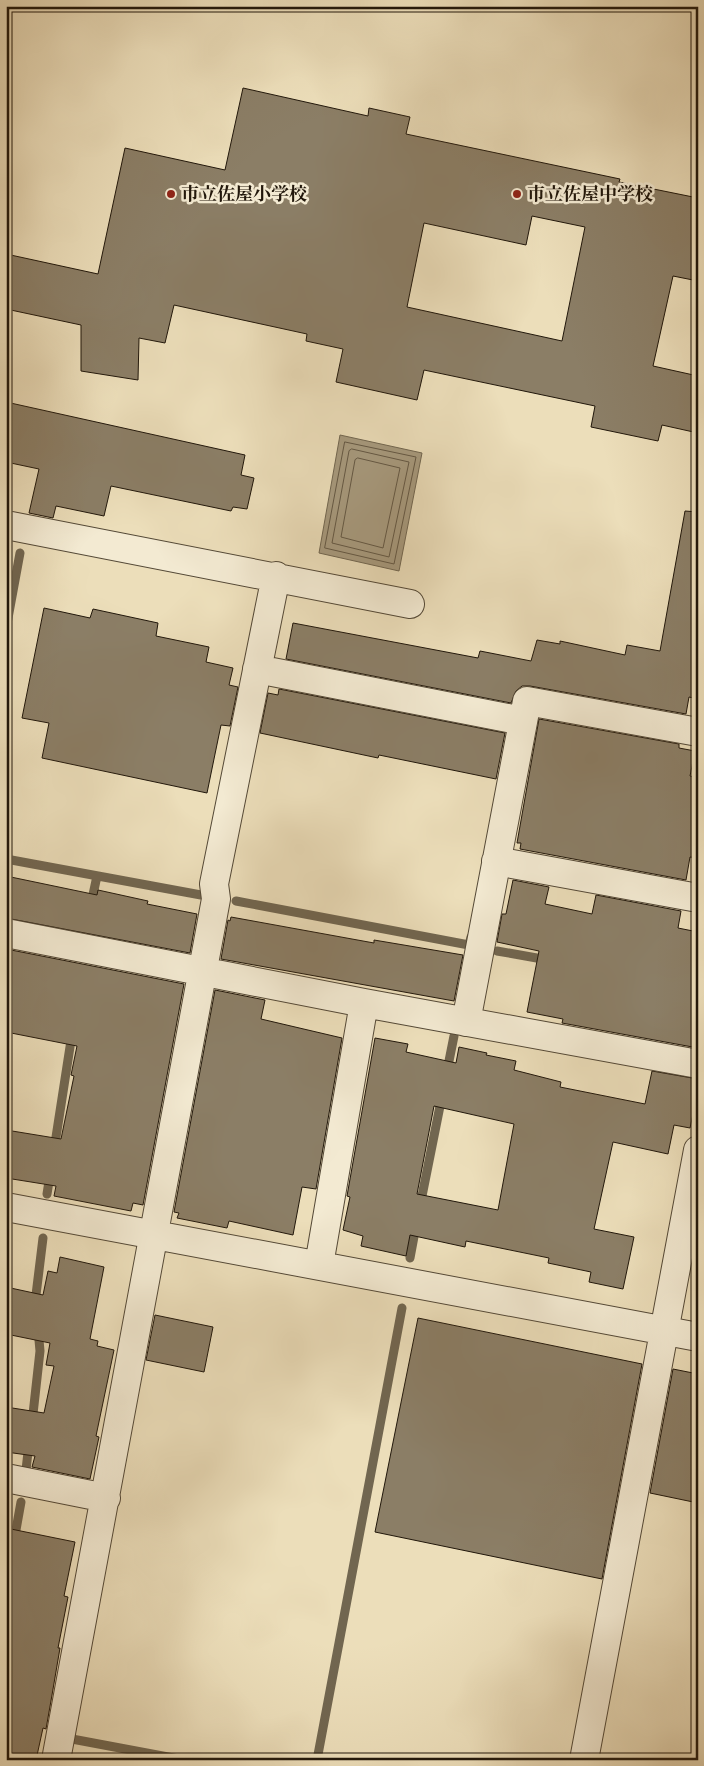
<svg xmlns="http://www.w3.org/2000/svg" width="704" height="1766" font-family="'Old Standard TT','Noto Serif JP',serif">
<rect width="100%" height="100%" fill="#ecdeba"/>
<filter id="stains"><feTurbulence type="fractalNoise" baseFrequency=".004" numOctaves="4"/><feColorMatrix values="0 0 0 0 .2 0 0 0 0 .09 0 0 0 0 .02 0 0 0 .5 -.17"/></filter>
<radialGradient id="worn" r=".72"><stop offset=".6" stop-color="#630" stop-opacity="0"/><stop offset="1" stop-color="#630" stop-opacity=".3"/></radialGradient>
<!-- water -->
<path fill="#a79a7e" stroke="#716650" d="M340,435l82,18 -23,118 -80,-18z"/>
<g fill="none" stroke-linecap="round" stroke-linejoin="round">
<!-- shore -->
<path stroke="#645844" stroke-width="1" d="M345,442l71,15 -22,107 -69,-16z
M352,449l57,13 -20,95 -57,-14 17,-92z
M358,458l42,10 -17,80 -42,-11 14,-77z"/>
<!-- stream -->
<path stroke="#716650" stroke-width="9" d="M6,629l14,-76
M6,859l195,36
M236,901l233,44 2,-8
M91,904l6,-28
M497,951l51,9
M447,1071l7,-35
M54,1150l18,-116
M47,1194l3,-19
M420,1206l22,-110
M410,1258l6,-32
M35,1303l8,-65
M32,1423l8,-72 -2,-22
M26,1470l3,-27
M14,1541l7,-39
M72,1739l112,21
M317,1760l85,-452"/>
</g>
<!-- building -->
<path fill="#8b7e66" stroke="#21170b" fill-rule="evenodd" d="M243,88l125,28 1,-8 41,9 -4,17 214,45 -1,3 79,16v83l-25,-5 -20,90 45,10v57l-36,-8 -4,16 -67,-14 4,-21 -171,-36 -7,30 -81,-18 7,-33 -37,-8 1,-7 -133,-29 -9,38 -26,-5 -1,42 -57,-9v-46l-75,-16v-55l92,20 27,-126 100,22zM532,216l53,11 -23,114 -155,-34 17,-84 102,22z
M6,402l239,53 -4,20 13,3 -7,31 -14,-2 -2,4 -120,-25 -7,30 -48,-10 -3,12 -24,-5 10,-44 -33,-7z
M685,511l13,1v187l-9,-2 -3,17 -156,-28h-8l-6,5 -5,12 -225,-44 7,-36 185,35 2,-7 51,10 6,-21 23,4v-3l65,14 2,-10 33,6z
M44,608l46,10 3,-9 65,14 -2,13 53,11 -3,15 27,6 -4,17 9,2 -8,39 -9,-1 -14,68 -165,-35 7,-35 -27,-5z
M279,689l226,44 -9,46 -117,-24 -1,3 -118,-25 8,-40 10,2z
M539,719l140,25v4l16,3 -5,25 8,2v80l-8,-1 -4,23 -166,-31 1,-6h-4z
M6,876l91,19 1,-5 50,11 -1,3 50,10 -7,39 -184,-35z
M513,880l36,7 -4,17 47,10 4,-19 85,16 -3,17 20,4v116l-136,-25 1,-4 -36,-7 12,-61 -42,-9 5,-28h4z
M231,917l143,26v-3l89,15 -9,46 -233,-42 7,-39 2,1z
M6,949l178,35 -41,221 -10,-2 -2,8 -77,-15 2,-10 -50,-8v-48l55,9 13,-63 -3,-1 6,-29 -71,-14z
M215,990l50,10 -4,19 81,19 -26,151 -14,-2 -9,48 -64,-14 -2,7 -50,-10 2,-5 -5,-1z
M375,1038l33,6 -2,8 50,11 3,-16 28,6 -1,2 30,6 -2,9 47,12 -1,5 85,17 7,-33 46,8v12l-8,37 -16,-3 -6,29 -55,-12 -19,87 40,8 -11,52 -34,-7 2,-10 -43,-9 1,-5 -83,-17 -1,6 -55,-12 -4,21 -45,-10 2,-10 -20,-6 7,-33 -3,-1zM434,1106l80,18 -16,86 -81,-16z
M60,1257l44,10 -14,72 8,2 -1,5 17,4 -18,86 3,1 -9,42 -58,-12 3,-11 -29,-4v-45l38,6 10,-47 -8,-1 4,-22 -44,-9v-47l37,8 5,-24 9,2z
M155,1315l58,12 -9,45 -58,-12z
M418,1318l224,46 -40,215 -227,-47z
M673,1369l25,5v129l-48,-10z
M6,1528l69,14 -11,54 4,1 -10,51h2l-8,47 -6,34 -3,-1 -7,32h-30z"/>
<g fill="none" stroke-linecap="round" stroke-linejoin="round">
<defs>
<path id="minor" d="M6,525l404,79
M257,669l266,52
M496,861l202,37
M6,933l358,70 334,61
M466,1022l61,-321 171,31
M6,1207l692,130
M319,1265l45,-262
M6,1478l100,20
M56,1760l160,-861 -2,-15 62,-308
M584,1760l114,-610"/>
</defs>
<!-- minor casing -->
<use href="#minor" stroke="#544937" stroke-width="30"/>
<!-- minor -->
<use href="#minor" stroke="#f3ead2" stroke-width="28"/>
</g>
<!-- markers -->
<g fill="#8f2418" stroke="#f3ead2" stroke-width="2">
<circle cx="171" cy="194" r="5"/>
<circle cx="517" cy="194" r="5"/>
</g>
<g text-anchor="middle" stroke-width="5" stroke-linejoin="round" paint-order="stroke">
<!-- poi labels -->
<g font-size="18" font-weight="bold" fill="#21170b" stroke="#f3ead2" text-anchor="start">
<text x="181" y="200">市立佐屋小学校</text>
<text x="527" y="200">市立佐屋中学校</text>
</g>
</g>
<!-- margin -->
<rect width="704" height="1766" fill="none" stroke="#ecdeba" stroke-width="25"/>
<rect x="8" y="8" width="689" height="1751" fill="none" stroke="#21170b" stroke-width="2.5"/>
<rect x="12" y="12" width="679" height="1741" fill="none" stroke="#21170b"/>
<rect width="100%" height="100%" filter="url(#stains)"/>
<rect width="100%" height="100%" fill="url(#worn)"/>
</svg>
